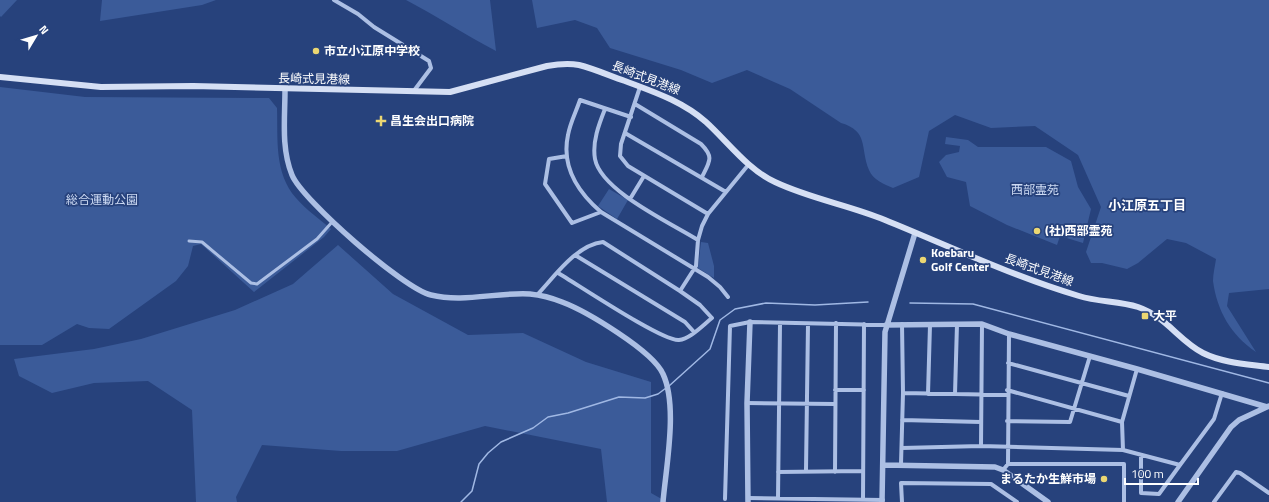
<svg xmlns="http://www.w3.org/2000/svg" width="1269" height="502" font-family="'Titillium Web','Noto Sans JP',sans-serif">
<rect width="100%" height="100%" fill="#27427c"/>
<!-- green -->
<path fill="#3b5b99" d="M0,0h17l-16,17 -1,-1z
M102,0h114l-14,5 -102,16z
M406,0h84l6,51c-31,-16 -59,-35 -90,-51z
M532,0h737v289l-40,4 -2,13 29,46c-25,-17 -39,-41 -43,-71 0,-7 2,-15 3,-22l-30,-16 -19,-4 -29,24 -11,6 -25,-6h-11l-5,-11 15,-45 -23,-52 -43,-29 -44,2 -36,-13 -26,16 -10,46 -26,11c-9,-4 -20,-8 -24,-18 -9,-22 0,-39 -28,-47l-51,-34 -43,-19 -35,13 -31,-13 -71,-22 -13,-20 -22,-8 -38,8z
M0,87l85,10 184,1 8,10c1,31 -3,65 19,90 10,12 24,21 35,31l-7,8 -70,55 -53,-48 -8,2 -5,20 -12,15 -67,48 -20,-1 -12,-4 -35,21h-42z
M946,137l22,3 10,7h68l25,14 7,26 13,22 -8,34 -23,-7 -3,9 -50,-20 -37,-19 -4,-24 -19,-5 -8,-15 7,-7 13,-3 1,-6 -15,-2z
M609,189l19,11 -11,19 -19,-13z
M701,242l7,1 6,23v12l-16,-10z
M338,245l55,49 75,41 55,-2 63,29 65,20v111l16,9h-60l-6,-53 -116,-23 -88,25h-56l-79,-6 -26,52 1,5h-41l-4,-92 -44,-29 -54,2 -42,10 -33,-17 -5,-17 80,-10 47,-10 94,-29 58,-26z"/>
<g fill="none" stroke-linecap="round" stroke-linejoin="round">
<!-- stream -->
<path stroke="#a0b8e4" stroke-width="1.5" d="M910,303l63,1 296,79
M669,386l41,-37 10,-29 15,-11 31,-6 49,2 53,-3
M461,502l11,-11 7,-27 9,-11 13,-11 32,-14 15,-11 20,-4 51,-16 26,1 13,-4 8,-6"/>
<!-- pedestrian -->
<path stroke="#acbfe4" stroke-width="3" d="M189,241l13,1 49,41 6,1 60,-45 16,-18"/>
<!-- minor -->
<path stroke="#acbfe4" stroke-width="4" d="M334,0l24,14 16,13 55,34 2,7 -18,24
M640,87l-19,57 -1,12 8,10 80,48
M635,104l66,40c13,13 9,17 1,33
M605,109c-6,15 -13,33 -10,50 6,32 76,64 103,81
M631,117l-51,-17c-4,12 -10,23 -12,35 -7,32 11,58 33,77l107,65 12,10 8,10
M625,133l101,59
M567,156l-18,3 -4,25 27,39 29,-11
M630,199l14,-23
M575,255l110,67 9,10
M558,273c19,11 105,69 121,67 11,-1 24,-15 33,-22l-12,-13 -20,-14
M537,295c18,-19 39,-50 66,-53l77,49 16,-25 2,-26 4,-14 6,-12 41,-50
M1008,363l121,33
M835,390h29
M1007,390l115,32
M903,393l104,2
M928,394l2,-69
M955,394l2,-70
M747,403l88,1
M902,420l79,2
M1007,421l63,1 20,-66
M981,446l1,-122
M902,448l79,-2 142,4 57,15 34,-46 8,-26
M1123,450l-1,-28 15,-53
M1141,455v38l18,1 21,-29
M901,464l2,-71 -1,-69
M1008,464h116v38
M806,470l2,-146
M1003,470l5,-6 1,-130
M778,472l85,-1
M835,472l1,-149
M748,498l135,2
M778,498l2,-174
M725,499l5,-173 20,-4 136,3
M863,499l1,-175
M902,502l-1,-19 90,1 26,18
M1214,502l22,-30 4,1 29,20"/>
<!-- tertiary -->
<path stroke="#acbfe4" stroke-width="5.5" d="M285,90c0,28 -4,58 7,85 10,25 112,114 139,120 33,8 65,-3 99,-1 10,1 22,4 32,8 24,9 91,49 101,72 15,32 3,93 0,128
M886,325l96,-1 27,10 128,35 130,38
M883,465l112,2 8,3 45,32
M748,502l-1,-99 3,-81
M882,502l3,-170 30,-99
M1178,502l53,-75 8,-7 30,-14"/>
<!-- secondary -->
<path stroke="#d5dff4" stroke-width="6" d="M0,77l101,10 92,-1 257,6 97,-26c11,-2 22,-3 32,-1 16,4 31,11 46,16 29,11 57,20 81,41 22,20 42,48 69,60 36,17 74,23 110,38 64,26 127,56 194,76 19,6 40,5 59,11 29,10 40,33 65,46 20,10 44,11 66,14"/>
</g>
<!-- markers -->
<g fill="#ecd772" stroke="#27427c" stroke-width="1.5">
<circle cx="316" cy="51" r="4"/>
<path d="M379 115h4v4h4v4h-4v4h-4v-4h-4v-4h4z"/>
<circle cx="1037" cy="231" r="4"/>
<circle cx="923" cy="260" r="4"/>
<rect x="1141" y="312" width="8" height="8" rx="2"/>
<circle cx="1104" cy="479" r="4"/>
</g>
<g text-anchor="middle" stroke-width="3.5" stroke-linejoin="round" paint-order="stroke">
<!-- poi labels -->
<g font-size="12" font-weight="bold" fill="#fff" stroke="#27427c" text-anchor="start">
<text x="324" y="55">市立小江原中学校</text>
<text x="390" y="125">昌生会出口病院</text>
<text x="1045" y="235">(社)西部霊苑</text>
<text x="931" y="257">Koebaru<tspan x="931" dy="14">Golf Center</tspan></text>
<text x="1153" y="320">大平</text>
<text x="1096" y="483" text-anchor="end">まるたか生鮮市場</text>
</g>
<!-- street labels -->
<g font-size="12" fill="#fff" stroke="#27427c">
<text transform="translate(646 78) rotate(21)" y="4">長崎式見港線</text>
<text transform="translate(314 79) rotate(1)" y="4">長崎式見港線</text>
<text transform="translate(1039 270) rotate(20)" y="4">長崎式見港線</text>
</g>
<!-- park labels -->
<g font-size="12" fill="#cedbf4" stroke="#27427c">
<text x="1035" y="194">西部霊苑</text>
<text x="102" y="204">総合運動公園</text>
</g>
<!-- neighbourhood labels -->
<g font-size="13" font-weight="bold" fill="#fff" stroke="#27427c">
<text x="1147" y="210">小江原五丁目</text>
</g>
</g>
<!-- north arrow -->
<g transform="translate(36 36) rotate(52)" stroke="#27427c" stroke-width="3" paint-order="stroke">
<path d="M0-3L7 15L0 10L-7 15Z" fill="#ffffff"/>
<text y="-6" font-size="11" font-weight="bold" text-anchor="middle" fill="#ffffff">N</text>
</g>
<!-- scale -->
<path d="M1125 478v6h73v-6" fill="none" stroke="#ffffff" stroke-width="2"/>
<text x="1131" y="478" font-size="12" fill="#ffffff" stroke="#27427c" stroke-width="3" paint-order="stroke">100 m</text>
</svg>
